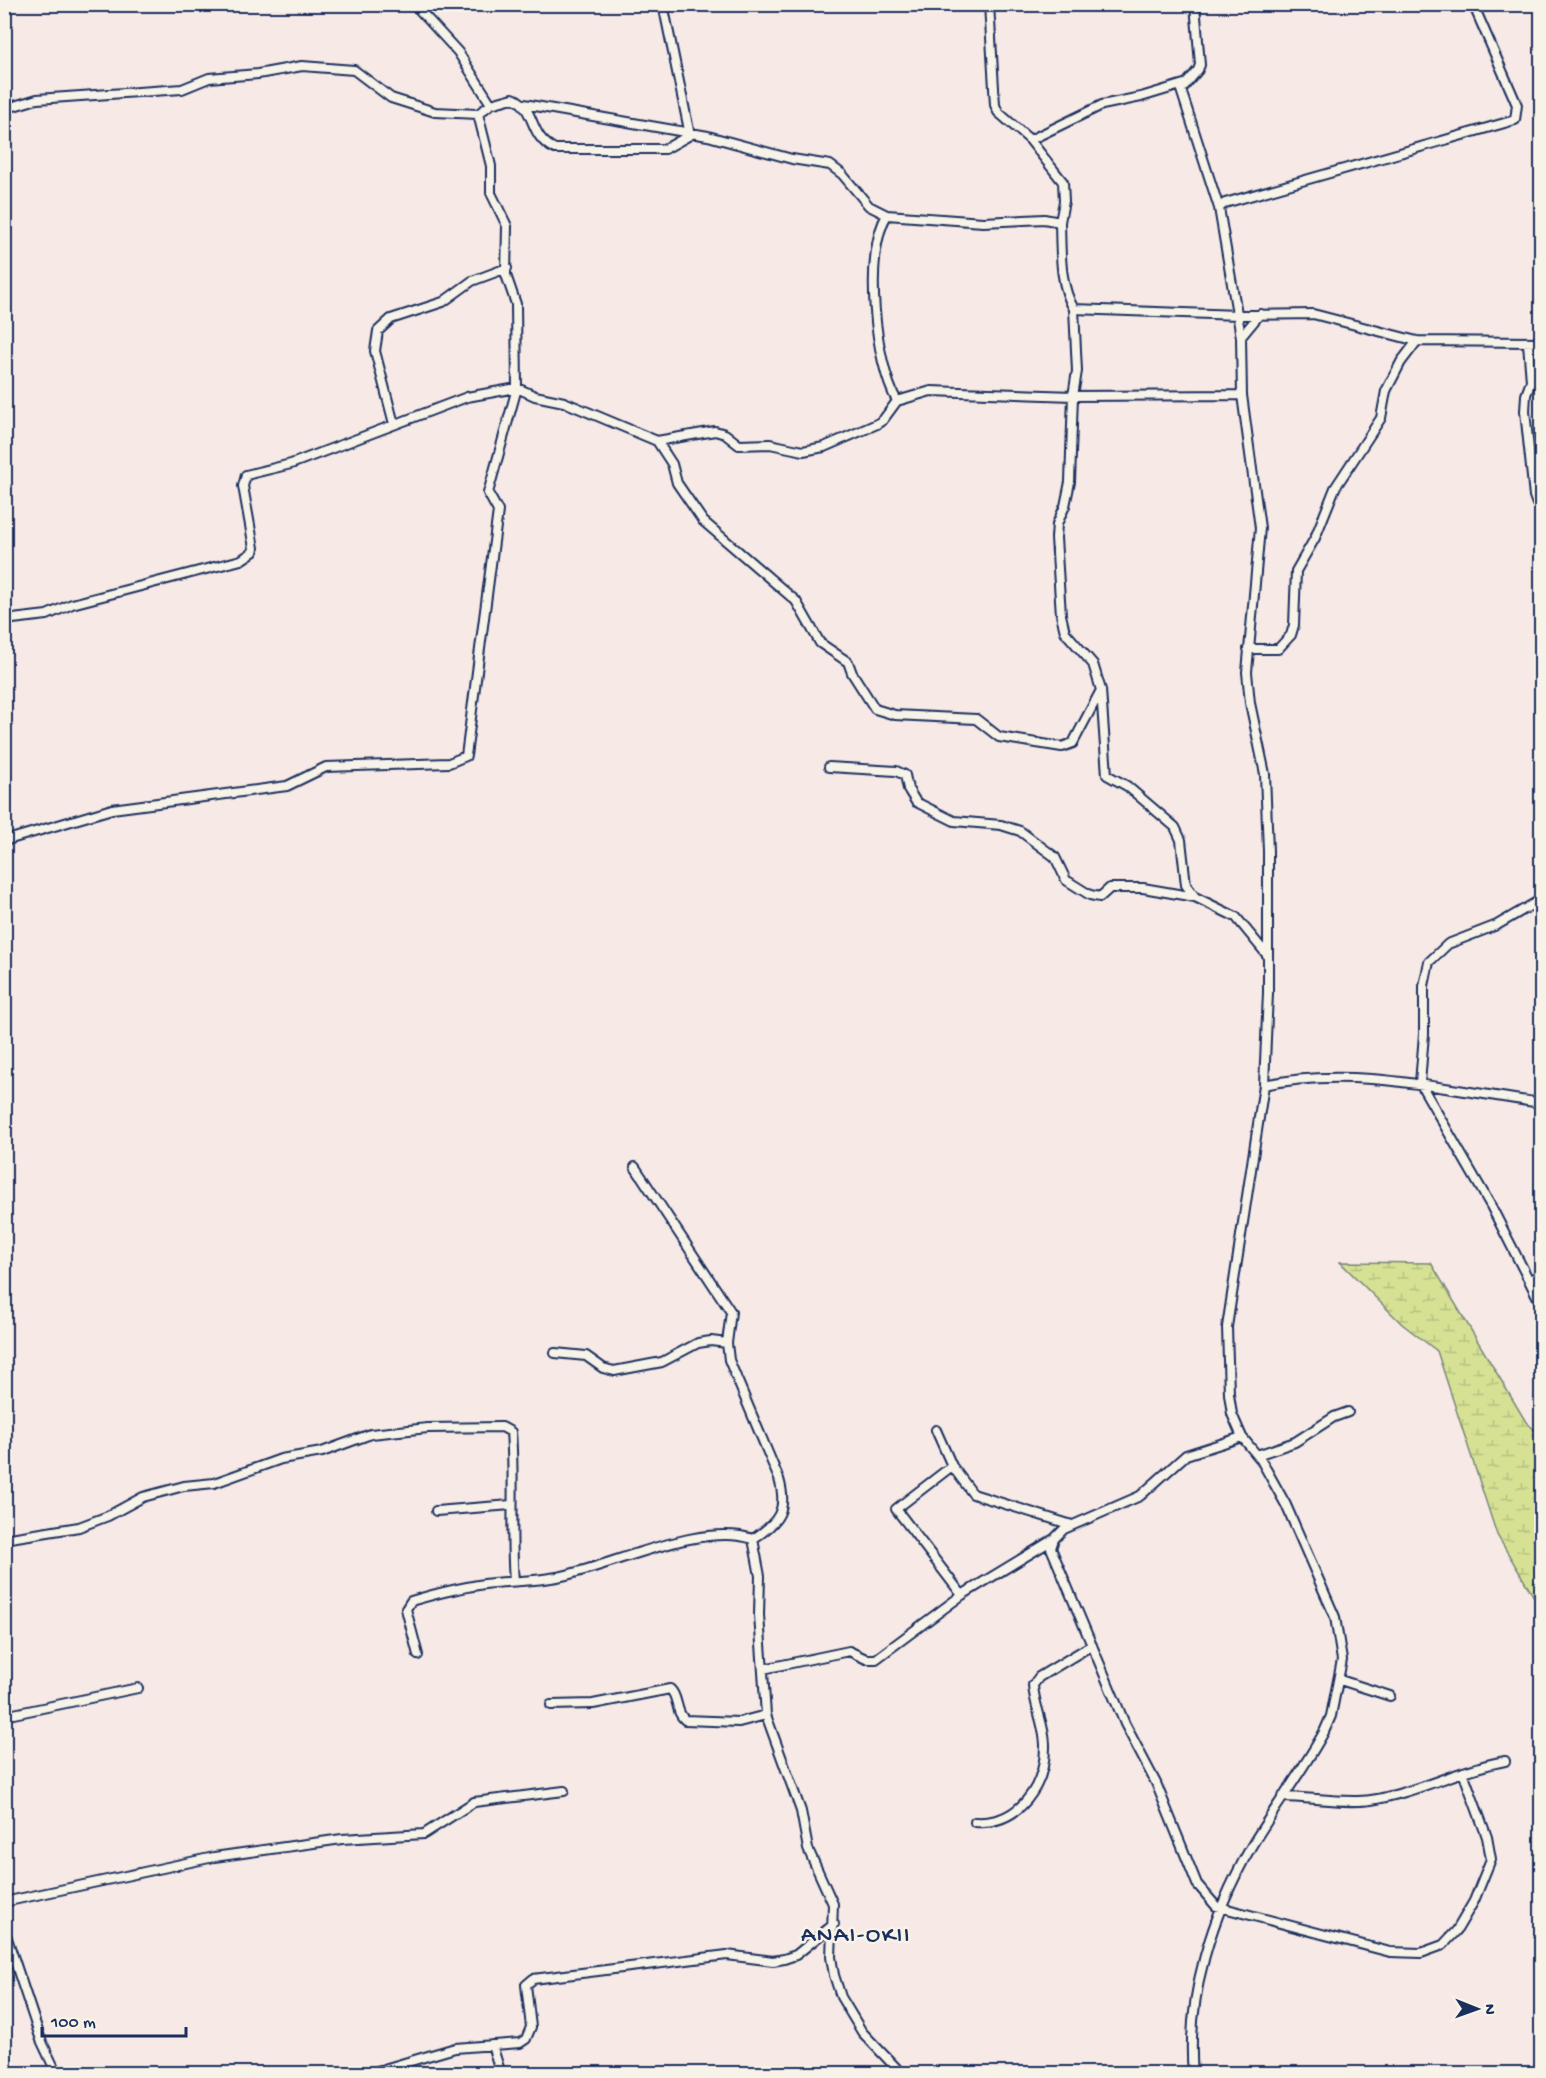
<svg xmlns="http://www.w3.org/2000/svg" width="1546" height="2078" font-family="'Gochi Hand',sans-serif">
<defs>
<pattern id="wetland-marsh" width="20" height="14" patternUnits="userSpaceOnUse" patternTransform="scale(1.5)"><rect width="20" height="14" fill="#d6e194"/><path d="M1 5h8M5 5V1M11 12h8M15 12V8" fill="none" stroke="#b7c182"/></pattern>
</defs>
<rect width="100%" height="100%" fill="#f7e9e5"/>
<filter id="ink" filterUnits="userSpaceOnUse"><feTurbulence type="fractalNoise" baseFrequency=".0167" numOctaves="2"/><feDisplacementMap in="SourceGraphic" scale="12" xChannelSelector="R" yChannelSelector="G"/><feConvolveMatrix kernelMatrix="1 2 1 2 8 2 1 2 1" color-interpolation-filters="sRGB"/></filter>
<g filter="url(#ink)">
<!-- wetland -->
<path fill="url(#wetland-marsh)" stroke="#788879" stroke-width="1.5" d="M1340,1262l91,1 95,159 15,14v173l-44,-74 -60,-184 -35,-27z"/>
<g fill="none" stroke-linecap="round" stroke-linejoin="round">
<defs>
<path id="minor" d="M414,4l44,48 33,52
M663,4l27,131
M989,4l6,101 3,7 32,28 33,42 1,19 -4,21
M1195,4l5,61 -2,5 -17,20 38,118
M524,104l184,32 84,23 38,6 12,9 27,32 18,9 96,7 61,-3 16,3c1,28 -1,62 14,87l164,6 75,-1 104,27 125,1
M4,109l33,-10 145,-10 27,-11 49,-4 44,-8 52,4 37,28 44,14 43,2 13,-10 22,-6c23,9 15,39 42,51h110l25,-14
M1030,140l72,-35 39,-8 43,-13
M887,215c-24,39 -12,148 10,186
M1074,309l3,62 -4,25 -3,86 -5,24 -8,18 -1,14 5,77 4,17 28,32 8,26 6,85 20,11 48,41 6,13 5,45 9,12 41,20 32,39
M1241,337l19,-23
M1528,343l3,38 -5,14 -1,16 9,85 3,8 5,1
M394,424l-19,-73 3,-20 13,-12 52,-17 29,-21 35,-13
M657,441l58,-10 10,3 14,11 31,-1 33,7 21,-4 53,-23 6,-4 14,-19 34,-10 142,5 169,-1
M4,620l43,-5 25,-11 169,-44 12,-8 1,-4 -11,-62 3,-11 45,-11 176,-67 50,-9 18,8 29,6 93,39 15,23 5,19 26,38 93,80 24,42 28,19 4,11 23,36 20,6 81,4 23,18 63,10 11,-4 28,-53
M1248,649h30l13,-14 3,-10 2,-54 19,-33 20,-50 46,-70 5,-27 15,-29 16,-21
M829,767l67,4 9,4 3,14 8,13 38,19 47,4 19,6 35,26 11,23 24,15 10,2 10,-9h33l52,9
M4,841l108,-32 175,-23 39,-19 123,-4 17,-7 32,-245 -10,-18 29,-105 -1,-84 -10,-29 1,-49 -16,-33v-27l-13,-52
M1542,899l-45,26 -49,19 -19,18 -5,24v48l-4,49 71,123 51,100
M1264,1085c91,-20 187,6 278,18
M635,1167l96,145 -4,31 2,17 50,119c9,31 0,43 -26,60
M1529,1280l13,-5
M555,1353l31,3 17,12 11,3 48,-9 36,-19 13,-2 16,2
M936,1430l16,36 21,28 99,31
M1242,1437l-56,18 -46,41 -76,33 -10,10 -3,9 74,176 31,59 41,101 19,22 174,46 31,1 22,-8 14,-15 17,-29 17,-42 -4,-22 -24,-65
M1257,1455l38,-13 39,-25 14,-5
M952,1466l-56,43 66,86
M436,1511l75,-6
M4,1539l75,-12 29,-11 35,-19 41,-11 30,-3 67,-24 41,-7 49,-18 57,-6 74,-1 9,5c4,50 -1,99 3,149
M753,1539l7,37 -1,39 7,100 35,96 7,38 25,55 -2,53 3,18 7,22 21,35 40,42
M418,1655l-12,-46 5,-8c27,-8 54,-15 82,-18 21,-2 43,-2 64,-6 53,-10 144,-56 196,-38
M763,1669l86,-18 17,8h10l86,-64 92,-56
M1340,1680l50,16
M551,1705l42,-1 77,-15c9,8 5,23 15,31l54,2 27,-7
M4,1716l134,-28
M1282,1797c29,0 60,7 89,3 46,-7 88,-31 134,-39
M975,1822c44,3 71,-36 70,-78 -1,-21 -11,-39 -12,-59l6,-8 53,-32
M4,1902l210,-45 128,-18 82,-5 50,-32 90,-11
M4,1929l37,111 16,34
M492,2045l9,29
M367,2074l88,-26 65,-5 6,-4 5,-12 -5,-42 7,-6 194,-24 46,6 11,-2 12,-4 38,-31
M1193,2074c-7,-79 19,-159 58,-227 23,-39 51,-75 73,-115l7,-16 11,-56 -7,-43 -49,-112 -25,-45 -19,-23 -10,-23 -3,-20 -2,-67 37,-242 4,-92v-142l-3,-77 -15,-71 -3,-31 13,-144 -18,-133 -1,-58 -22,-129 6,-5 290,-83 2,-15 -44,-101"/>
</defs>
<!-- minor casing -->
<use href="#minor" stroke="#1b2f5e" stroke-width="12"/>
<!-- minor -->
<use href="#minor" stroke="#f7f3e8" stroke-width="8"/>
</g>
</g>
<g text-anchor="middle" stroke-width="5" stroke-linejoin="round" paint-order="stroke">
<!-- quarter labels -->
<g font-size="24" letter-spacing="1.5" fill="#1b2f5e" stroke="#f7f3e8">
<text x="856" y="1941">ANAI-OKII</text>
</g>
</g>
<!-- margin -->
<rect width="1546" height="2078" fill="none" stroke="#f7f3e8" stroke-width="24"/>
<rect x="12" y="12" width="1522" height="2054" fill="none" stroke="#1b2f5e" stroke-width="2" filter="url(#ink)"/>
<!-- north arrow -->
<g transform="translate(1477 2009) rotate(91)" stroke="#f7f3e8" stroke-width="4.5" paint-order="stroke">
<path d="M0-4.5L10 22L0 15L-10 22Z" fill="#1b2f5e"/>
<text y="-9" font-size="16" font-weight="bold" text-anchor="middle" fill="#1b2f5e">N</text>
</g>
<!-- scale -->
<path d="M42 2027v9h144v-9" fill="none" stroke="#1b2f5e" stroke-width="3"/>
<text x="51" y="2027" font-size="18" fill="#1b2f5e" stroke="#f7f3e8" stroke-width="4.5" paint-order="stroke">100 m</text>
</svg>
